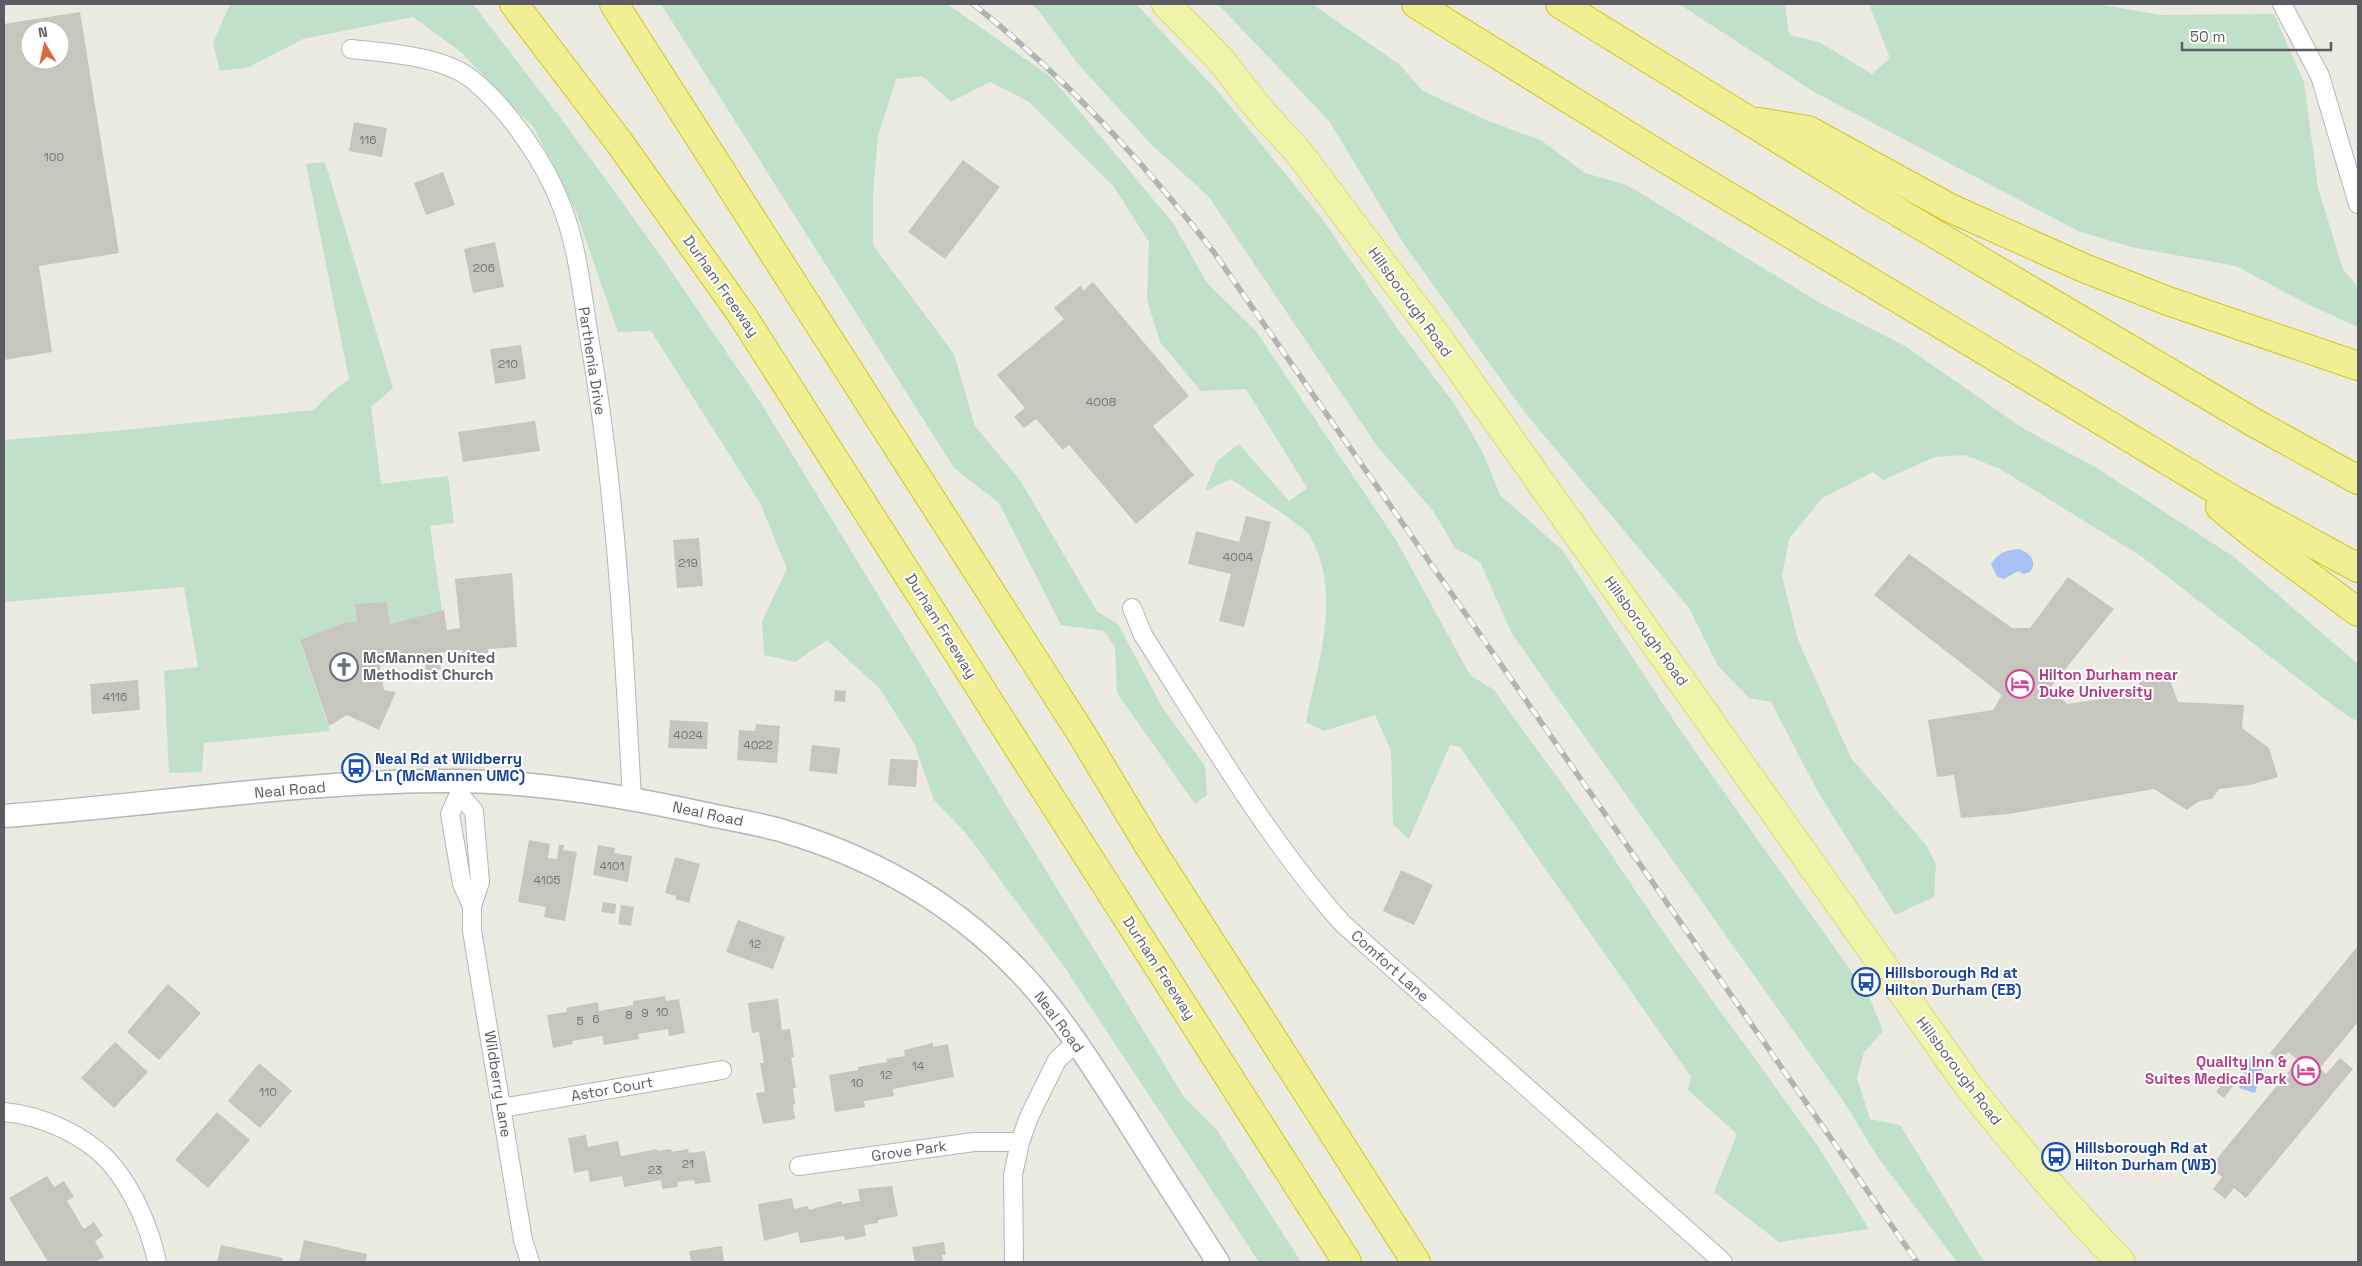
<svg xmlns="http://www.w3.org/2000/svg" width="2362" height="1266" font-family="'Space Grotesk',sans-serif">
<rect width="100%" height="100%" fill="#ebebe2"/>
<!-- green -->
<path fill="#c1e0c8" d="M230,4h243l96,125 92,127 100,147 423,694 33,33 84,132h-42l-196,-297 -98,-133 -31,-32 -20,-57 -34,-54 -53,-49 -32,22 -31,-7 -2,-34 25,-52 -27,-66 -109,-172 -33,1 -42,-120 -42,-84 -73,-76 -48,-35 -110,22 -54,28 -29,4 -7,-28z
M661,4h286l104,73 122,146 34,60 49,48 140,209 74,135 24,15 89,123 85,126 150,207 51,83 -90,13 -65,-50 23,-58 -49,-44 3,-13 -231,-330 -10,-2 -41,94 -16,-14 -2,-74 -16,-36 -51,16 -18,-9c12,-59 37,-131 3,-187 -5,-9 -65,-47 -78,-56l-26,12 12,-30 22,-17 50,57 18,-13 -61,-99 -45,2 -41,-49 -13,-42 2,-58 -35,-55 -85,-85 -39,-20 -39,20 -29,-26 -26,3 -18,57 -5,56v53l81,109 21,72 45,54 77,131 21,13 44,83 43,59 2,29 -12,9 -78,-111 -2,-46 -11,-16 -43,-6 -62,-122 -45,-35z
M1031,4h105l86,92 101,124 76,111 57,75 27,47 17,42 63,56 119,182 187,263 14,35 -19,21 -7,26 13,41 30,6 84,137h-27l-78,-103 -35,-57 -332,-468 -32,-72 -25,-14 -21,-36 -57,-66 -168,-249 -58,-53 -72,-79 -41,-55z
M1218,4h94l87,60 24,27 63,29 56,21 43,32 42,12 195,119 83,42 119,83 71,38 139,90 124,107v58l-22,-14 -195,-152 -141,-87 -35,-14 -30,2 -52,23 -10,-8 -51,26 -33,41 -7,37 16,64 53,118 75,87 10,19 -2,33 -39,18 -77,-123 -47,-90 -22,-4 -31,-32 -29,-58 -163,-194 -121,-168 -76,-125z
M1679,4h106l4,31 30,7 53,32 18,-16 -21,-54h228l63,11 114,-1 30,68 14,106 25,81 15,18v40l-51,-23 -71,-38 -105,-19 -53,-16 -264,-139z
M325,162l68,226 -22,19 10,77 67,-8 6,47 -24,3 12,85 -52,13 -3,-22 -30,3v17h-11l-46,19 30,90 -126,12 -2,29 -33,1 -5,-102 34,-4 -14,-80 -180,15v-162l111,-9 199,-21 14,-15 21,-16 -43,-215z"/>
<!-- water -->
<path fill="#a8c2f5" d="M2019,549c11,4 19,12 11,23l-6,2 -6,-3 -14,8 -7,-2 -6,-13c7,-11 15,-14 28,-15z
M2250,1057l15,5 -10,31 -16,-5z"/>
<!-- building -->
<path fill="#c7c6be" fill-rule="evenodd" d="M80,12l39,241 -80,13 13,86 -48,8v-336zM30,30h30v30h-30z
M354,122l33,6 -5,29 -33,-6z
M963,160l37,27 -55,72 -37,-27z
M443,172l12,33 -29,10 -12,-32z
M495,242l9,45 -31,6 -9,-44z
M1093,282l96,114 -36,30 41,49 -58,49 -67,-79 -6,5 -27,-31 -12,9 -10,-11 11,-9 -28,-33 67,-56 -10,-11 27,-23 2,6z
M521,345l5,34 -31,5 -5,-35z
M535,421l5,30 -77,11 -5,-30z
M1246,516l25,6 -27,105 -25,-6 12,-47 -43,-10 8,-33 43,11z
M699,538l4,48 -26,2 -4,-48z
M1909,554l103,74h18l38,-51 46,32 -64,79 17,16 74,-11 -2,-12 31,-1 8,22 66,3 -2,23 27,20 9,29 -28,8 -31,4 -7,10 -13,2 -12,9 -33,-21 -145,25 -48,4 -7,-43 -17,2 -9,-57 65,-10 9,-15 -128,-100z
M512,573l5,74 -29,2v4l-26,2v-5l-23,3 2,16 -14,5 -5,-20 -42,12 4,24 12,2 -17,38 -32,-15 -18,11 -29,-86 46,-18h11l-2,-18 32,-2 3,22 54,-14 3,20 13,-2 -5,-49z
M138,680l2,30 -48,4 -2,-30z
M835,690l11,1 -1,11 -11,-1z
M670,720l38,2 -1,27 -39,-1z
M756,724l24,2 -3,37 -40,-3 2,-30 16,1z
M812,745l28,3 -3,26 -28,-3z
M890,759l28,1 -2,27 -28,-2z
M529,840l21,4 -2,14 9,1 2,-14h5l-1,5 14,2 -12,69 -21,-4 2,-10 -28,-5z
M598,845l17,3 -1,5 18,3 -4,26 -35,-7z
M675,857l25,7 -11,39 -14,-4 1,-3 -11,-3z
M1401,870l32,15 -19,40 -31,-14z
M603,902l13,2 -1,10 -14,-2z
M621,905l13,2 -3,19 -13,-2z
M738,920l47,17 -12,32 -47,-17z
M2358,946v76l-38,46 6,6 14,-16 13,11 -107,129 -12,-10 -9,11 -12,-10 9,-12 -12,-10 88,-107 -10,-8 -8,10 -10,-9z
M168,984l33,29 -42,47 -32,-28z
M665,996l1,5 13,-2 6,34 -16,3 -1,-7 -30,5 1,5 -35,6 -2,-9 -30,5 1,3 -20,4 -6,-33 20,-3 -1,-4 32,-6 1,9 34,-6v-4z
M778,999l4,31 8,-1 4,28h-3l5,31h-3l2,16 -2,1 2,14 -32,5 -7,-31 9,-1 -5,-29h4l-5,-31 -7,1 -4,-30z
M115,1042l33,30 -34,36 -33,-30z
M933,1043v4l15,-3 6,33 -61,12 1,7 -30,5 1,6 -30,5 -6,-37 29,-5v-3l29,-5 -1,-3 19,-3 -1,-6z
M259,1063l33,28 -32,37 -32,-27z
M2225,1080l8,6 -9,12 -8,-6z
M217,1112l33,28 -42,48 -33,-28z
M586,1135l2,12 30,-6 3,15 36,-7 1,2 13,-2 1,3 16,-3 1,4 16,-2 6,31 -16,2 -1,-4 -17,2 1,5 -16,2 -1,-9 -37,7 -2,-11 -32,6 -2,-12 -14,3 -6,-35z
M47,1176l7,11 10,-6 10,16 -7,4 17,28 10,-7 9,14 -8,5 9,16 -9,5h-47l-39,-64z
M892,1186l6,30 -20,4v3l-14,2 2,11 -21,4 -1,-4 -44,7 -2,-11 -34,9 -6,-37 34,-6 2,11 14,-3 1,4 32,-9 1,3 18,-3 -2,-12z
M304,1240l63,14 -2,8h-66z
M944,1242l2,13h-4l1,7h-28l-3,-15z
M221,1245l62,13 -1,4h-65z
M722,1246l2,16h-33l-2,-11z"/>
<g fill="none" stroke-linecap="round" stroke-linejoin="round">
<defs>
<path id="minor" d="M2282,4l38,72 38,128
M351,49c37,4 94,7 123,32 36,30 72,83 88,126 16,41 20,87 27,130 27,153 35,309 43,463
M1132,608l11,27c63,98 122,201 199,288l381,339
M458,784l1,10 -9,20 12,70 10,22
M459,794l15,17 6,71 -8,24v25l51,309 7,22
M502,1108l220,-38
M4,1112c37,3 84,24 108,53 22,26 38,64 45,97
M799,1166l175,-24h46
M1014,1262l-1,-87 7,-33 9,-25 28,-57 19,-17"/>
<path id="tertiary" d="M4,816c151,-11 302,-36 454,-35 85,1 170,16 253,34 23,5 47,9 69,15 90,26 172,72 237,139 43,44 76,98 109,149 30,48 61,96 92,144"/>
<path id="primary" d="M1166,4l53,54 40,51 41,45 139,185 528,745c49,62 99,122 154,178"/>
<path id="motorway" d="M514,4l105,138 123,173 605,947
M614,4l467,729 68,113 267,416
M1416,4l245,152 574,345 123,67
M1560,4l316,195 377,223 105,58
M1759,122l49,8 142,78 134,60 84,33 190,65
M2220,507l34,28 104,77"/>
</defs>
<!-- minor casing -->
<use href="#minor" stroke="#b4b6bb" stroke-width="20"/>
<!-- tertiary casing -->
<use href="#tertiary" stroke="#b4b6bb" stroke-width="25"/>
<!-- primary casing -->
<use href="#primary" stroke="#e1db65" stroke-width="30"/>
<!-- motorway casing -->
<use href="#motorway" stroke="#d4c519" stroke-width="30"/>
<!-- minor -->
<use href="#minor" stroke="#fff" stroke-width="18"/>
<!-- tertiary -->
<use href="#tertiary" stroke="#fff" stroke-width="22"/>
<!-- primary -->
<use href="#primary" stroke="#f0f5ac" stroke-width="28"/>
<!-- motorway -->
<use href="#motorway" stroke="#f1ef93" stroke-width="28"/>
<defs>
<path id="rail" d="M973,4c91,72 169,156 240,247l704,1011"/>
</defs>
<!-- rail casing -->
<use href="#rail" stroke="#b2b3b3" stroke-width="5.5"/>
<!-- rail -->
<use href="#rail" stroke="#fff" stroke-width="4" stroke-dasharray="11" stroke-linecap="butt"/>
</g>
<!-- icons -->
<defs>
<symbol id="church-ring" viewBox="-11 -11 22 22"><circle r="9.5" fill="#fff" stroke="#6b7280" stroke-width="1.5"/><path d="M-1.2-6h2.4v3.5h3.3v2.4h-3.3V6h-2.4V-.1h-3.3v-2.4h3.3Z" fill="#6b7280"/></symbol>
<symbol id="hotel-ring" viewBox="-11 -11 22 22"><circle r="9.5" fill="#fff" stroke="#d1479c" stroke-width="1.5"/><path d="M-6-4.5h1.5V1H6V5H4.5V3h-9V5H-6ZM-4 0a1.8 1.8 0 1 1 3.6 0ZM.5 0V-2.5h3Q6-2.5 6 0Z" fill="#d1479c"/></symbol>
<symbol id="bus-ring" viewBox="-11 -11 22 22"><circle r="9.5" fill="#fff" stroke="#1a4fb4" stroke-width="1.5"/><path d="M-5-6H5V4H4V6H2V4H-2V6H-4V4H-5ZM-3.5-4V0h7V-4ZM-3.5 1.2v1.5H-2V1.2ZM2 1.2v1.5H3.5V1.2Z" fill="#1a4fb4"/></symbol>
</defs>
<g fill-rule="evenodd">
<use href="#church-ring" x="328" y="651" width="32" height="32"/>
<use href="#hotel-ring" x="2004" y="668" width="32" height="32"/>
<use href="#bus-ring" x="340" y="752" width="32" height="32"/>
<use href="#bus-ring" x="1850" y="966" width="32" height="32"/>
<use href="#hotel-ring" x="2290" y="1055" width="32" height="32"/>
<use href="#bus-ring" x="2040" y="1141" width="32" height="32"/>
</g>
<g text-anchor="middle" stroke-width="4" stroke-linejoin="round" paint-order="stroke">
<!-- number labels -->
<g font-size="12" fill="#757678">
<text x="368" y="144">116</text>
<text x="54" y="161">100</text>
<text x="484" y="272">206</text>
<text x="508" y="368">210</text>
<text x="1101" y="406">4008</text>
<text x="1238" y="561">4004</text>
<text x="688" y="567">219</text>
<text x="115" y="701">4116</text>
<text x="688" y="739">4024</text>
<text x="758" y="749">4022</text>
<text x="612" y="870">4101</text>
<text x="547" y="884">4105</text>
<text x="755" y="948">12</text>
<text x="662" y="1016">10</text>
<text x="645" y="1017">9</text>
<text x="629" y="1019">8</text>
<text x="596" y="1023">6</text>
<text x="580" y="1025">5</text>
<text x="918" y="1070">14</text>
<text x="886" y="1079">12</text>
<text x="857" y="1087">10</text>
<text x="268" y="1096">110</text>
<text x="688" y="1168">21</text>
<text x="655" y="1174">23</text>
</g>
<!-- street labels -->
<g font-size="15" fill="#5a5c61" stroke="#fff">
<text transform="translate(721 286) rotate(55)" y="5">Durham Freeway</text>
<text transform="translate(1410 302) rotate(54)" y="5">Hillsborough Road</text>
<text transform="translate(592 361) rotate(81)" y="5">Parthenia Drive</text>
<text transform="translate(941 626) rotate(58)" y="5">Durham Freeway</text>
<text transform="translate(1646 631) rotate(54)" y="5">Hillsborough Road</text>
<text transform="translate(290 790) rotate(-5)" y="5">Neal Road</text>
<text transform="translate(708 814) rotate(12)" y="5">Neal Road</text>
<text transform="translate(1390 966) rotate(42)" y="5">Comfort Lane</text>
<text transform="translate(1159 968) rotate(57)" y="5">Durham Freeway</text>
<text transform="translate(1059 1022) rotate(53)" y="5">Neal Road</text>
<text transform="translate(1959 1071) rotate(53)" y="5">Hillsborough Road</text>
<text transform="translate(498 1084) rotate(81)" y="5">Wildberry Lane</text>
<text transform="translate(612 1089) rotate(-10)" y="5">Astor Court</text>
<text transform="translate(909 1151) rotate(-8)" y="5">Grove Park</text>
</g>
<!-- worship labels -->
<g font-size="15" font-weight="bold" fill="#5b616d" stroke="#fff" text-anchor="start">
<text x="363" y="663">McMannen United<tspan x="363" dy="17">Methodist Church</tspan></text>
</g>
<!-- hotel labels -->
<g font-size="15" font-weight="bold" fill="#b23c85" stroke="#fff" text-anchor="start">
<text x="2039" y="680">Hilton Durham near<tspan x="2039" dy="17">Duke University</tspan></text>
<text x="2287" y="1067" text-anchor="end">Quality Inn &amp;<tspan x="2287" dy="17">Suites Medical Park</tspan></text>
</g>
<!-- transit labels -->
<g font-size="15" font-weight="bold" fill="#164399" stroke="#fff" text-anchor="start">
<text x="375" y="764">Neal Rd at Wildberry<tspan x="375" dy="17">Ln (McMannen UMC)</tspan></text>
<text x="1885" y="978">Hillsborough Rd at<tspan x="1885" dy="17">Hilton Durham (EB)</tspan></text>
<text x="2075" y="1153">Hillsborough Rd at<tspan x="2075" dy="17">Hilton Durham (WB)</tspan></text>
</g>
</g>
<!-- border -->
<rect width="2362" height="1266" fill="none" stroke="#5a5c61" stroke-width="10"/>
<!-- north arrow -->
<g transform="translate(45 45) rotate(351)"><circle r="24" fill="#ffffff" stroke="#bdbec0"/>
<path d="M0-4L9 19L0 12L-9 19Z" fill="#d56d3e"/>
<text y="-8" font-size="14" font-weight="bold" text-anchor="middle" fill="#5a5c61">N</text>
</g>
<!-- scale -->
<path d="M2182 42v8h149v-8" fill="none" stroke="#5a5c61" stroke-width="2.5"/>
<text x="2190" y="42" font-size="15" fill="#5a5c61" stroke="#ffffff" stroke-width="4" paint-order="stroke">50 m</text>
</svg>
